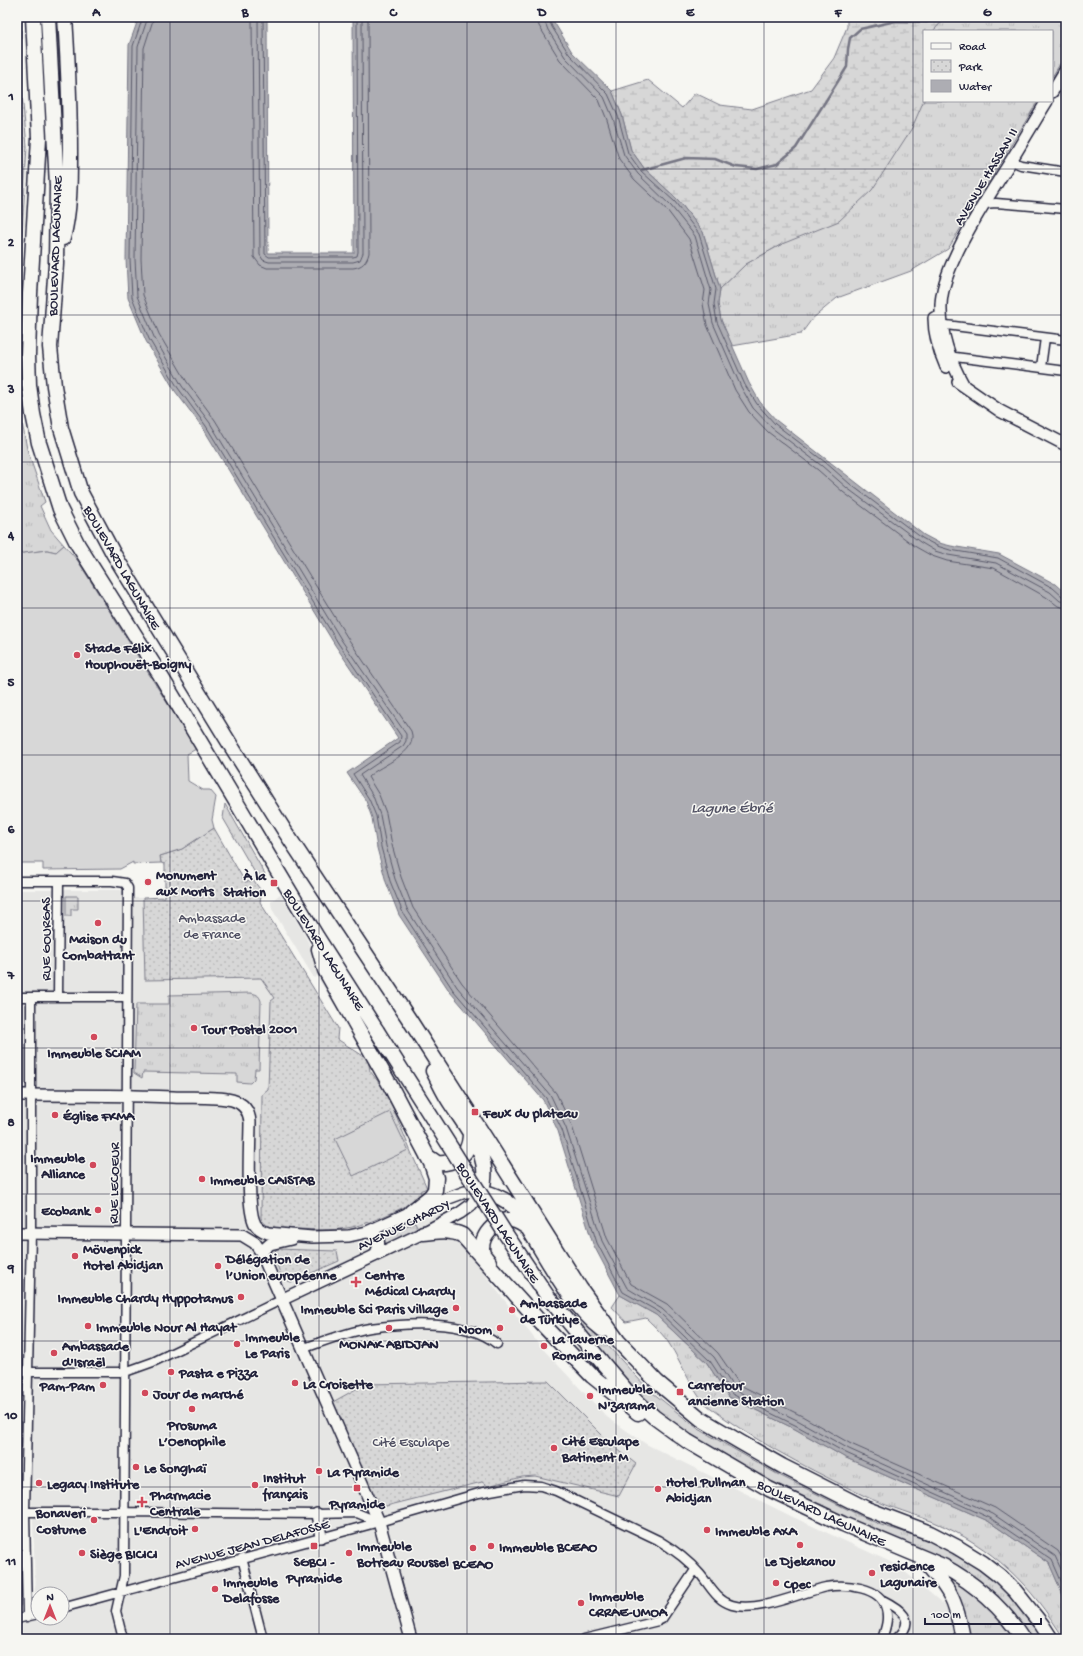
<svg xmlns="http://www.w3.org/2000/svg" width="1083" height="1656" font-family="'Gochi Hand',sans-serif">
<defs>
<pattern id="grass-tufts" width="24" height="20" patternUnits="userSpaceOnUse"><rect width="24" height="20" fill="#d7d7d7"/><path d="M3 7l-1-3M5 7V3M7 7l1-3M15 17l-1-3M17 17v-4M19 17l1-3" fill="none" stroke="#b8b8b9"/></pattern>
<pattern id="wetland-marsh" width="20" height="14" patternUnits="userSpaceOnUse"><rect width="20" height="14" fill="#d7d7d7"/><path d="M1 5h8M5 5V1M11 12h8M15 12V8" fill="none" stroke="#b8b8b9"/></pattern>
<pattern id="park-dots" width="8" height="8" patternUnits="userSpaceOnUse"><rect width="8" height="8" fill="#d7d7d7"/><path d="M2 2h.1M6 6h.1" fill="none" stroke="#b8b8b9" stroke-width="1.8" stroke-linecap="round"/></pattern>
</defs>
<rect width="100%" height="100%" fill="#f6f6f2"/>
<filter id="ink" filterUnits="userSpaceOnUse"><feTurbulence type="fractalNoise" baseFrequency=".025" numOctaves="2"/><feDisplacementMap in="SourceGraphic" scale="8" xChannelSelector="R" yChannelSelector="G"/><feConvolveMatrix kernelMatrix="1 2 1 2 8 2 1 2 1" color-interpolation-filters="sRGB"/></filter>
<g filter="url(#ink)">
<!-- built -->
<path fill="#e6e6e4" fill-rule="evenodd" d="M214,828l31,54 9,-1 8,11 -2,10 78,126 -1,11 31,20 2,12 17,22 24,59 16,36 61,91 53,68 66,70 39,27 149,74 102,47 52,44 8,30h-940v-15l18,-7 -1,-70 -2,-42 -15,-5v-610h103l14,4v4h30l1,-34 -4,-1zM38,1594h24v24h-24z
M280,894l23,38 51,98 -17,-21 -20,-33 -3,2 -42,-69 -1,-7z"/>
<!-- grass -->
<path fill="url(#grass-tufts)" stroke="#7c7c89" d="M946,17h120v37l-14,23v-46h-119z
M924,99v2h114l-90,148 -37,22 -74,27 -25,21 -11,15 -69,12 -11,-26 -3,-16 2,-15 26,-25 36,-20z
M17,359l4,58 6,32 18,53 -5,4 11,24 13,15 -8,7 -9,-2 -30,4z
M225,804l40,70 -7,4 -35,-60z
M66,896h12v13h-7v7h-5z
M250,993c7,1 9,2 11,8l-2,68h-4l-1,10 -4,4 -13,-1v-8l-94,-2 -1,6 -8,-5 2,-69h33v-9z
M415,1222l4,8 -35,16 -4,-8z
M561,1291l21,27 66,71 49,39 80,46 86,43 18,8 46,14 28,12 42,29 48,59h-78l-17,-56 -29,-34 -75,-31 -74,-35 -81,-48 -33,-24 -24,-20 -79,-96z
M620,1295l36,20 51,48 22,34 66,32 49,28 144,64 61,42 17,39v37h-2c-32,-53 -72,-93 -130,-117 -21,-8 -42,-14 -63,-23 -50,-24 -102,-50 -148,-82 -7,-6 -18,-12 -23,-19 -12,-17 -19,-36 -30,-53 -6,-10 -16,-19 -24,-27l-20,4 -14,-15z
M17,1531h3v75l-3,1z"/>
<!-- wetland -->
<path fill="url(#wetland-marsh)" stroke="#7c7c89" d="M847,17h99l-13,14h-9v69l-12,28 -40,62 -33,31 -57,23 -36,20 -26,25 -17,-57 -25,-32 -34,-32 -13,-18 -9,-35 -10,-24 36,-11 34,28 13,-15 25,12 32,4 59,-20 23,-31 13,-31z"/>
<!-- park -->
<path fill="url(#park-dots)" stroke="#7c7c89" d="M17,17h4v67l6,62 -7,127 -3,-1z
M214,828l31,54 9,-1 8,11 -2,10 78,126 -1,11 31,20 2,12 17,22 24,59 16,36 -7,3 3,7c-26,12 -54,28 -83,31 -15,2 -32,0 -46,0 -12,0 -28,1 -33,-11l1,-124 6,-5 3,-88 4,-3 -14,-20 -116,2 -2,-82 22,-1v-33l-4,-1 -1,-7 22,-7z
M277,1249l60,2 2,10 -48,21 -9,-3 -9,-26z
M548,1381l64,64 24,19 -17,32 -84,-20 -13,1 -34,9 -6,-4 -104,26 -47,-105 34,-19z"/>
<!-- pitch -->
<path fill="#d7d7d7" stroke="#7c7c89" d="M64,545l14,16 118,188 -9,5 1,27 15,9h7l6,7 -4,23 2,8 -32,21 -22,7 1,7 -28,1v-2l-13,7 -77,1v-7h-26v-309l30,-4 9,2z
M390,1112l18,38 -55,26 -18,-37z"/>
<!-- water -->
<path fill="#adadb3" stroke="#757583" d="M139,17h128l1,236h86l-1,-236h198l21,35 40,39 10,24 9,35 13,18 34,32 25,32 17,57 -2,15 3,16 28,63 11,19 17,19 147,114 15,8 12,3 48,8 56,30 11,10v1008l-17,-39 -61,-42 -144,-64 -49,-28 -66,-32 -22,-34 -51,-48 -36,-20 -27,-51 -35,-113 -15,-31 -93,-108 -51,-77 -13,-33 -9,-34 -5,-30 -6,-17 -19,-28 51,-35 -63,-93 -132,-217 -28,-37 -29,-50 -18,-43 -2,-39 3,-214z"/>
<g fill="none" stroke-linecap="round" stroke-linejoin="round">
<!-- shore -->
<path stroke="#5a5a6b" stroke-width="1" d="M143,17l-10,29 -3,213 2,38 17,42 29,49 28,38 132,217 63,93 -1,6 -47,32 16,25 7,17 5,31 9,34 13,32 50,77 93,108 16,32 35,113 26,49 36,20 51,49 22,33 65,32 49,27 144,65 62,42 14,32
M148,17l-10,30 -3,212 2,37 17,41 28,49 28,37 132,218 64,93v7l-3,5 -43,29 13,21 7,19 6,31 9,33 13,32 49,76 94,109 15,32 36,113 25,47 35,21 52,48 21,33 64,31 50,28 144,65 62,42 11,24
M154,17l-10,31 -3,211 2,36 16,39 28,48 28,38 132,217 64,94c8,23 -30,33 -43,46l11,18 7,18 6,32 9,32 12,31 49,75 94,110 16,33 35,112 24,46 36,20 51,49 22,32 62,31 49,28 144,64 63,43 8,14
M252,17l2,240 6,8 7,3h86c9,-1 14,-6 16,-15l-1,-236
M258,17l2,238 3,5 6,2h84l7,-2 3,-7 -1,-236
M263,17l2,237 4,3h84l4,-1 1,-4 -1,-235
M537,17l2,9 21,34 39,40 8,20 12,39 15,20 33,31 22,29 16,51 -2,14 4,21 28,65 14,22 19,20 50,38 25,22 73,55 16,9 15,5 47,7 52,29 12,9 8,2
M543,17l5,13 17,27 39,40 9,21 11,37 14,19 33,32 24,30 16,54 -2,14 4,19 28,64 12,21 19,20 50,38 25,22 73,54 15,9 13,4 48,8 54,29 10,9 6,1
M548,17l4,10 17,27 39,40 10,22 10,37 13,18 34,31 24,32 17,55 -2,15 3,18 28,63 12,19 18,20 50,38 25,22 72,54 15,8 13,4 48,8 55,30 9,8 4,1"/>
<!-- stream -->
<path stroke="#757583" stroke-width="2.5" d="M642,170l44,-12 29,1 21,8 21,2 20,-5 19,-16 51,-81 1,-18 2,-11 10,-9 36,-8 31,1 9,-5"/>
<defs>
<path id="street" d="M1011,161l10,4 45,7
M984,204l12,-1 70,6
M938,324l128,16
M947,356l119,15
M1041,367l4,-29
M17,881h95l13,2 3,5 -4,688 -8,35 7,28
M17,997h110
M58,997l1,-116
M302,1349c22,-8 45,-17 68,-21 36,-5 97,-9 127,16
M17,1372h108l28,-10 128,-62
M17,1512h107l193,2 40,-1 22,9
M242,1558l21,81
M881,1599c20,10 37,21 15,40
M62,1608l310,-84 107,-31 45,-8 17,1 15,5 102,49c15,9 31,21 42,34 11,13 16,26 32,31 26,8 68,-12 94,-18 19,-3 55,-1 60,22 3,10 -1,21 -4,30
M27,1617l-2,-105 6,-279v-236
M17,1619l21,-5
M584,1639l74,-18 4,-2 33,-49"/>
<path id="secondary" d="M1052,92l14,-23
M934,318c0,18 5,33 12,49
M958,382l42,29 66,34
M964,386c-14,-25 -24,-51 -23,-81 1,-40 46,-106 68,-141 13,-21 25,-42 38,-63
M17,1095c52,0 104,0 156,2 19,1 41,-1 59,3 11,3 17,10 18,22 0,21 -4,86 5,102 3,5 7,7 13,9l44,4 37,-1 18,-4 44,-20 54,-20 16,-1 -10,14 -11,8 -37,20 -142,67
M367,1232c13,1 14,13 8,23
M17,1233l225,2 13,8 6,9 118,270 32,117
M261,1252l9,-8 21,-5
M317,1514l4,23"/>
<path id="highway" d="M33,17l6,121 -9,156 -2,61 1,30 4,29 6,29 21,66 18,36 81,128 158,264 60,94
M48,17l9,169 -1,78 -6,83 4,39 7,42 20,65 32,60 120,196 53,84 123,186 79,123 92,146 38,53 39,41 44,37 39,23 42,24 85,43 63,24 27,14 26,16 18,14 14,14 27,34 9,14
M63,238c7,-27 7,-56 7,-84 0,-46 -2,-91 -5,-137
M319,949l6,21 65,115 41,78 5,15 -1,12 -4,6 -20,16
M433,1071c6,11 11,23 18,33 16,25 43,56 30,87 13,3 23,7 33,16 29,40 49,92 89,123
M427,1156c3,2 7,5 10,7 5,1 9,0 13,-1 15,-4 20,-15 20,-29
M423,1233c14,-1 26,-4 39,2l79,88 51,53 46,37
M489,1262c-2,-3 -5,-6 -6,-8 -5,-17 13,-36 29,-34 6,1 12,5 17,9
M601,1361l30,35 23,21 33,24 82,48 74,35 100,42c33,18 60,42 80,73
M922,1559c27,29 34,40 41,80"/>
</defs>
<!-- street casing -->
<use href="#street" stroke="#22223b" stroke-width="11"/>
<!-- secondary casing -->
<use href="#secondary" stroke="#22223b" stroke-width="14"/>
<!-- highway casing -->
<use href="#highway" stroke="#22223b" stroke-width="17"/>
<!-- street -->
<use href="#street" stroke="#f6f6f2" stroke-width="8"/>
<!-- secondary -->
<use href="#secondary" stroke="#f6f6f2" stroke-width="11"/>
<!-- highway -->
<use href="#highway" stroke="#f6f6f2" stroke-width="14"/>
<defs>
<path id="highway-bridge" d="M377,1031l128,202 43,64 53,64"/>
</defs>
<!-- highway-bridge casing -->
<use href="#highway-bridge" stroke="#22223b" stroke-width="17" stroke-linecap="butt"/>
<!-- highway-bridge -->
<use href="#highway-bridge" stroke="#f6f6f2" stroke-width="14"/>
</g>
</g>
<!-- grid -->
<path fill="none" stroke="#22223b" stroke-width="1" stroke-opacity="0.55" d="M170,17v1622M319,17v1622M467,17v1622M616,17v1622M764,17v1622M913,17v1622M17,169h1049M17,315h1049M17,462h1049M17,608h1049M17,755h1049M17,901h1049M17,1048h1049M17,1194h1049M17,1341h1049M17,1487h1049"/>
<!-- markers -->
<g fill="#d1495b" stroke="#f6f6f2" stroke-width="1.5">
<circle cx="77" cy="655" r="4"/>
<circle cx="148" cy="882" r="4"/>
<rect x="270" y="879" width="8" height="8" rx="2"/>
<circle cx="98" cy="923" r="4"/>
<circle cx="194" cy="1028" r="4"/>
<circle cx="94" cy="1037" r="4"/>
<rect x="471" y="1108" width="8" height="8" rx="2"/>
<circle cx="55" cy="1115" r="4"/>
<circle cx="93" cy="1165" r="4"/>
<circle cx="202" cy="1179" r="4"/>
<circle cx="98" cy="1210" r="4"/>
<circle cx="75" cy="1256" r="4"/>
<circle cx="218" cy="1266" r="4"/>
<path d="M354 1276h4v4h4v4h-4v4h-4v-4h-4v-4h4z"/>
<circle cx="241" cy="1297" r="4"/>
<circle cx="456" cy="1308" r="4"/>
<circle cx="512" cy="1310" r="4"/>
<circle cx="88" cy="1326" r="4"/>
<circle cx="389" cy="1328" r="4"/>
<circle cx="500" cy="1328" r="4"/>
<circle cx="237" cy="1344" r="4"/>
<circle cx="544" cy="1346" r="4"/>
<circle cx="54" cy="1353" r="4"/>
<circle cx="171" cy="1372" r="4"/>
<circle cx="295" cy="1383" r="4"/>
<circle cx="103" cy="1385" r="4"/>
<rect x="676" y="1388" width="8" height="8" rx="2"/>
<circle cx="145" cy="1393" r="4"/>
<circle cx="590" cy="1396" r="4"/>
<circle cx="192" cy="1409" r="4"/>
<circle cx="554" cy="1448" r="4"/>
<circle cx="136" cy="1467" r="4"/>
<circle cx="319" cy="1471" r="4"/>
<circle cx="39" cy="1483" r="4"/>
<circle cx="255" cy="1485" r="4"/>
<rect x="353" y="1484" width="8" height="8" rx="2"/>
<circle cx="658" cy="1489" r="4"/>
<path d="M140 1496h4v4h4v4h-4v4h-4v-4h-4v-4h4z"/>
<circle cx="94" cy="1520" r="4"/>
<circle cx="195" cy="1529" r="4"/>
<circle cx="707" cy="1530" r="4"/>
<circle cx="800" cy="1545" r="4"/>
<rect x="310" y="1542" width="8" height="8" rx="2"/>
<circle cx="491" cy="1546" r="4"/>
<circle cx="473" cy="1548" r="4"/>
<circle cx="82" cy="1553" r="4"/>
<circle cx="349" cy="1553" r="4"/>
<circle cx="872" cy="1573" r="4"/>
<circle cx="776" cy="1583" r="4"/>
<circle cx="215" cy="1589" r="4"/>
<circle cx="581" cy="1603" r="4"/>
</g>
<g text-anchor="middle" stroke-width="3" stroke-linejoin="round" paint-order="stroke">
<!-- street labels -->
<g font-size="14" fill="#22223b" stroke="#f6f6f2">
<text transform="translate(985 176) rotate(-59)" y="5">AVENUE HASSAN II</text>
<text transform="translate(54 246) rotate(-88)" y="5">BOULEVARD LAGUNAIRE</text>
<text transform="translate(123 567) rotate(60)" y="5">BOULEVARD LAGUNAIRE</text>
<text transform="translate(45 939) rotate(-90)" y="5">RUE GOURGAS</text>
<text transform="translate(325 949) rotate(58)" y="5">BOULEVARD LAGUNAIRE</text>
<text transform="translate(113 1183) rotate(-89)" y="5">RUE LECOEUR</text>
<text transform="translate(499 1222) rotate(57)" y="5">BOULEVARD LAGUNAIRE</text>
<text transform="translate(403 1224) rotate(-26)" y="5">AVENUE CHARDY</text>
<text transform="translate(822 1512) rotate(25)" y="5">BOULEVARD LAGUNAIRE</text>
<text transform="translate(252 1543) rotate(-15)" y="5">AVENUE JEAN DELAFOSSE</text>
</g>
<!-- poi labels -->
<g font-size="14" font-weight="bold" fill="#22223b" stroke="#f6f6f2" text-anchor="start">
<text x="85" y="652">Stade Félix<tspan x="85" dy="16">Houphouët-Boigny</tspan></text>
<text x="156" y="879">Monument<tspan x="156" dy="16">aux Morts</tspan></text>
<text x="266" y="880" text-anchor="end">À la<tspan x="266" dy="16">Station</tspan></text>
<text x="98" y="943" text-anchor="middle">Maison du<tspan x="98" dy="16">Combattant</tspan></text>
<text x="202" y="1033">Tour Postel 2001</text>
<text x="94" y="1057" text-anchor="middle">Immeuble SCIAM</text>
<text x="483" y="1117">Feux du plateau</text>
<text x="63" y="1120">Église FKMA</text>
<text x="85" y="1162" text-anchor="end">Immeuble<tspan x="85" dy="16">Alliance</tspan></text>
<text x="210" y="1184">Immeuble CAISTAB</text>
<text x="90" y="1215" text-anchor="end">Ecobank</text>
<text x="83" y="1253">Mövenpick<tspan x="83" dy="16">Hotel Abidjan</tspan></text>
<text x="226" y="1263">Délégation de<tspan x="226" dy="16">l’Union européenne</tspan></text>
<text x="365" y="1279">Centre<tspan x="365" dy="16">Médical Chardy</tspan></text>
<text x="233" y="1302" text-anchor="end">Immeuble Chardy Hyppotamus</text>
<text x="520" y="1307">Ambassade<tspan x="520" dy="16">de Türkiye</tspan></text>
<text x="448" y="1313" text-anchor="end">Immeuble Sci Paris Village</text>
<text x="96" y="1331">Immeuble Nour Al Hayat</text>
<text x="492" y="1333" text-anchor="end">Noom</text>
<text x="245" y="1341">Immeuble<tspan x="245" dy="16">Le Paris</tspan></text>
<text x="552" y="1343">La Taverne<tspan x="552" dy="16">Romaine</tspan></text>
<text x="389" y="1348" text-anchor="middle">MONAK ABIDJAN</text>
<text x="62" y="1350">Ambassade<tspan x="62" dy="16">d'Israël</tspan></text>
<text x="179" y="1377">Pasta e Pizza</text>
<text x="303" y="1388">La Croisette</text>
<text x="688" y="1389">Carrefour<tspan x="688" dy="16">ancienne Station</tspan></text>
<text x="95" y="1390" text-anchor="end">Pam-Pam</text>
<text x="598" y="1393">Immeuble<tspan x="598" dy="16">N'zarama</tspan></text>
<text x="153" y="1398">Jour de marché</text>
<text x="192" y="1429" text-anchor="middle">Prosuma<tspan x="192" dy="16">L’Oenophile</tspan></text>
<text x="562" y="1445">Cité Esculape<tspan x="562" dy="16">Batiment M</tspan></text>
<text x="144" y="1472">Le Songhaï</text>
<text x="327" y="1476">La Pyramide</text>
<text x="263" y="1482">Institut<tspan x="263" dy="16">français</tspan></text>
<text x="666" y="1486">Hotel Pullman<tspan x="666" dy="16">Abidjan</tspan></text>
<text x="47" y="1488">Legacy Institute</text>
<text x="150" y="1499">Pharmacie<tspan x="150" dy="16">Centrale</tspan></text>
<text x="357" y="1508" text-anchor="middle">Pyramide</text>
<text x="86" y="1517" text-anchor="end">Bonaveri<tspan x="86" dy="16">Costume</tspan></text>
<text x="187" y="1534" text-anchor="end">L'Endroit</text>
<text x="715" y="1535">Immeuble AXA</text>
<text x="357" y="1550">Immeuble<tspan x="357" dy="16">Botreau Roussel</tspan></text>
<text x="499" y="1551">Immeuble BCEAO</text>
<text x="90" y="1558">Siège BICICI</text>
<text x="800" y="1565" text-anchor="middle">Le Djekanou</text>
<text x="314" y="1566" text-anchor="middle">SGBCI -<tspan x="314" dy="16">Pyramide</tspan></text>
<text x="473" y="1568" text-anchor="middle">BCEAO</text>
<text x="880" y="1570">residence<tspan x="880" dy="16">Lagunaire</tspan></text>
<text x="223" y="1586">Immeuble<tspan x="223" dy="16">Delafosse</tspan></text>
<text x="784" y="1588">Cpec</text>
<text x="589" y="1600">Immeuble<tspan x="589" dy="16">CRRAE-UMOA</tspan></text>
</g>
<!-- park labels -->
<g font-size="14" fill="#4f4f62" stroke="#f6f6f2">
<text x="212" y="922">Ambassade<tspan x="212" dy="16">de France</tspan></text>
<text x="411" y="1446">Cité Esculape</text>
</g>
<!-- water labels -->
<g font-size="15" font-style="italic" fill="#535365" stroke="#f6f6f2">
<text x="732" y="812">Lagune Ébrié</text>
</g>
</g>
<!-- margin -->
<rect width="1083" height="1656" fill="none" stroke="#f6f6f2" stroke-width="44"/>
<!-- legend -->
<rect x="923" y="30" width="130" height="72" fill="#f6f6f2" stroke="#a1a1a9"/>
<rect x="931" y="43" width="20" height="6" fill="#f6f6f2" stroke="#a1a1a9"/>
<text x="959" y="50" font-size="12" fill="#22223b">Road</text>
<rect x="931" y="60" width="20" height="12" fill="url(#park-dots)" stroke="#a1a1a9"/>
<text x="959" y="70" font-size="12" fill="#22223b">Park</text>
<rect x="931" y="80" width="20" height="12" fill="#adadb3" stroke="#a1a1a9"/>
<text x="959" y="90" font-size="12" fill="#22223b">Water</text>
<!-- north arrow -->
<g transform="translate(50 1606)"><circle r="19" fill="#f6f6f2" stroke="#a1a1a9"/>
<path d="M0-3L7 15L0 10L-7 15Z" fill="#d1495b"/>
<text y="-6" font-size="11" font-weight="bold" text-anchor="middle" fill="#22223b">N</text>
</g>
<!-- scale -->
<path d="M925 1618v6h116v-6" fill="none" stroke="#22223b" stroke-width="2"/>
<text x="931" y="1618" font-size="12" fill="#22223b" stroke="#f6f6f2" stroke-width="3" paint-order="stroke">100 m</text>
<rect x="22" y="22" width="1039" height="1612" fill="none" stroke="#22223b" stroke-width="1.5"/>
<g font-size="13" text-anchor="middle" font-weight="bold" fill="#22223b">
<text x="96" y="16">A</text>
<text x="245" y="16">B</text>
<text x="393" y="16">C</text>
<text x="542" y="16">D</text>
<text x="690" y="16">E</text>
<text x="838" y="16">F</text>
<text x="987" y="16">G</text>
<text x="11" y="100">1</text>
<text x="11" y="246">2</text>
<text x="11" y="393">3</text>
<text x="11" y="539">4</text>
<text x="11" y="686">5</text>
<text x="11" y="833">6</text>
<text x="11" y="979">7</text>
<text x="11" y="1126">8</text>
<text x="11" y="1272">9</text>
<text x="11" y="1419">10</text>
<text x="11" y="1565">11</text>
</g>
</svg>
